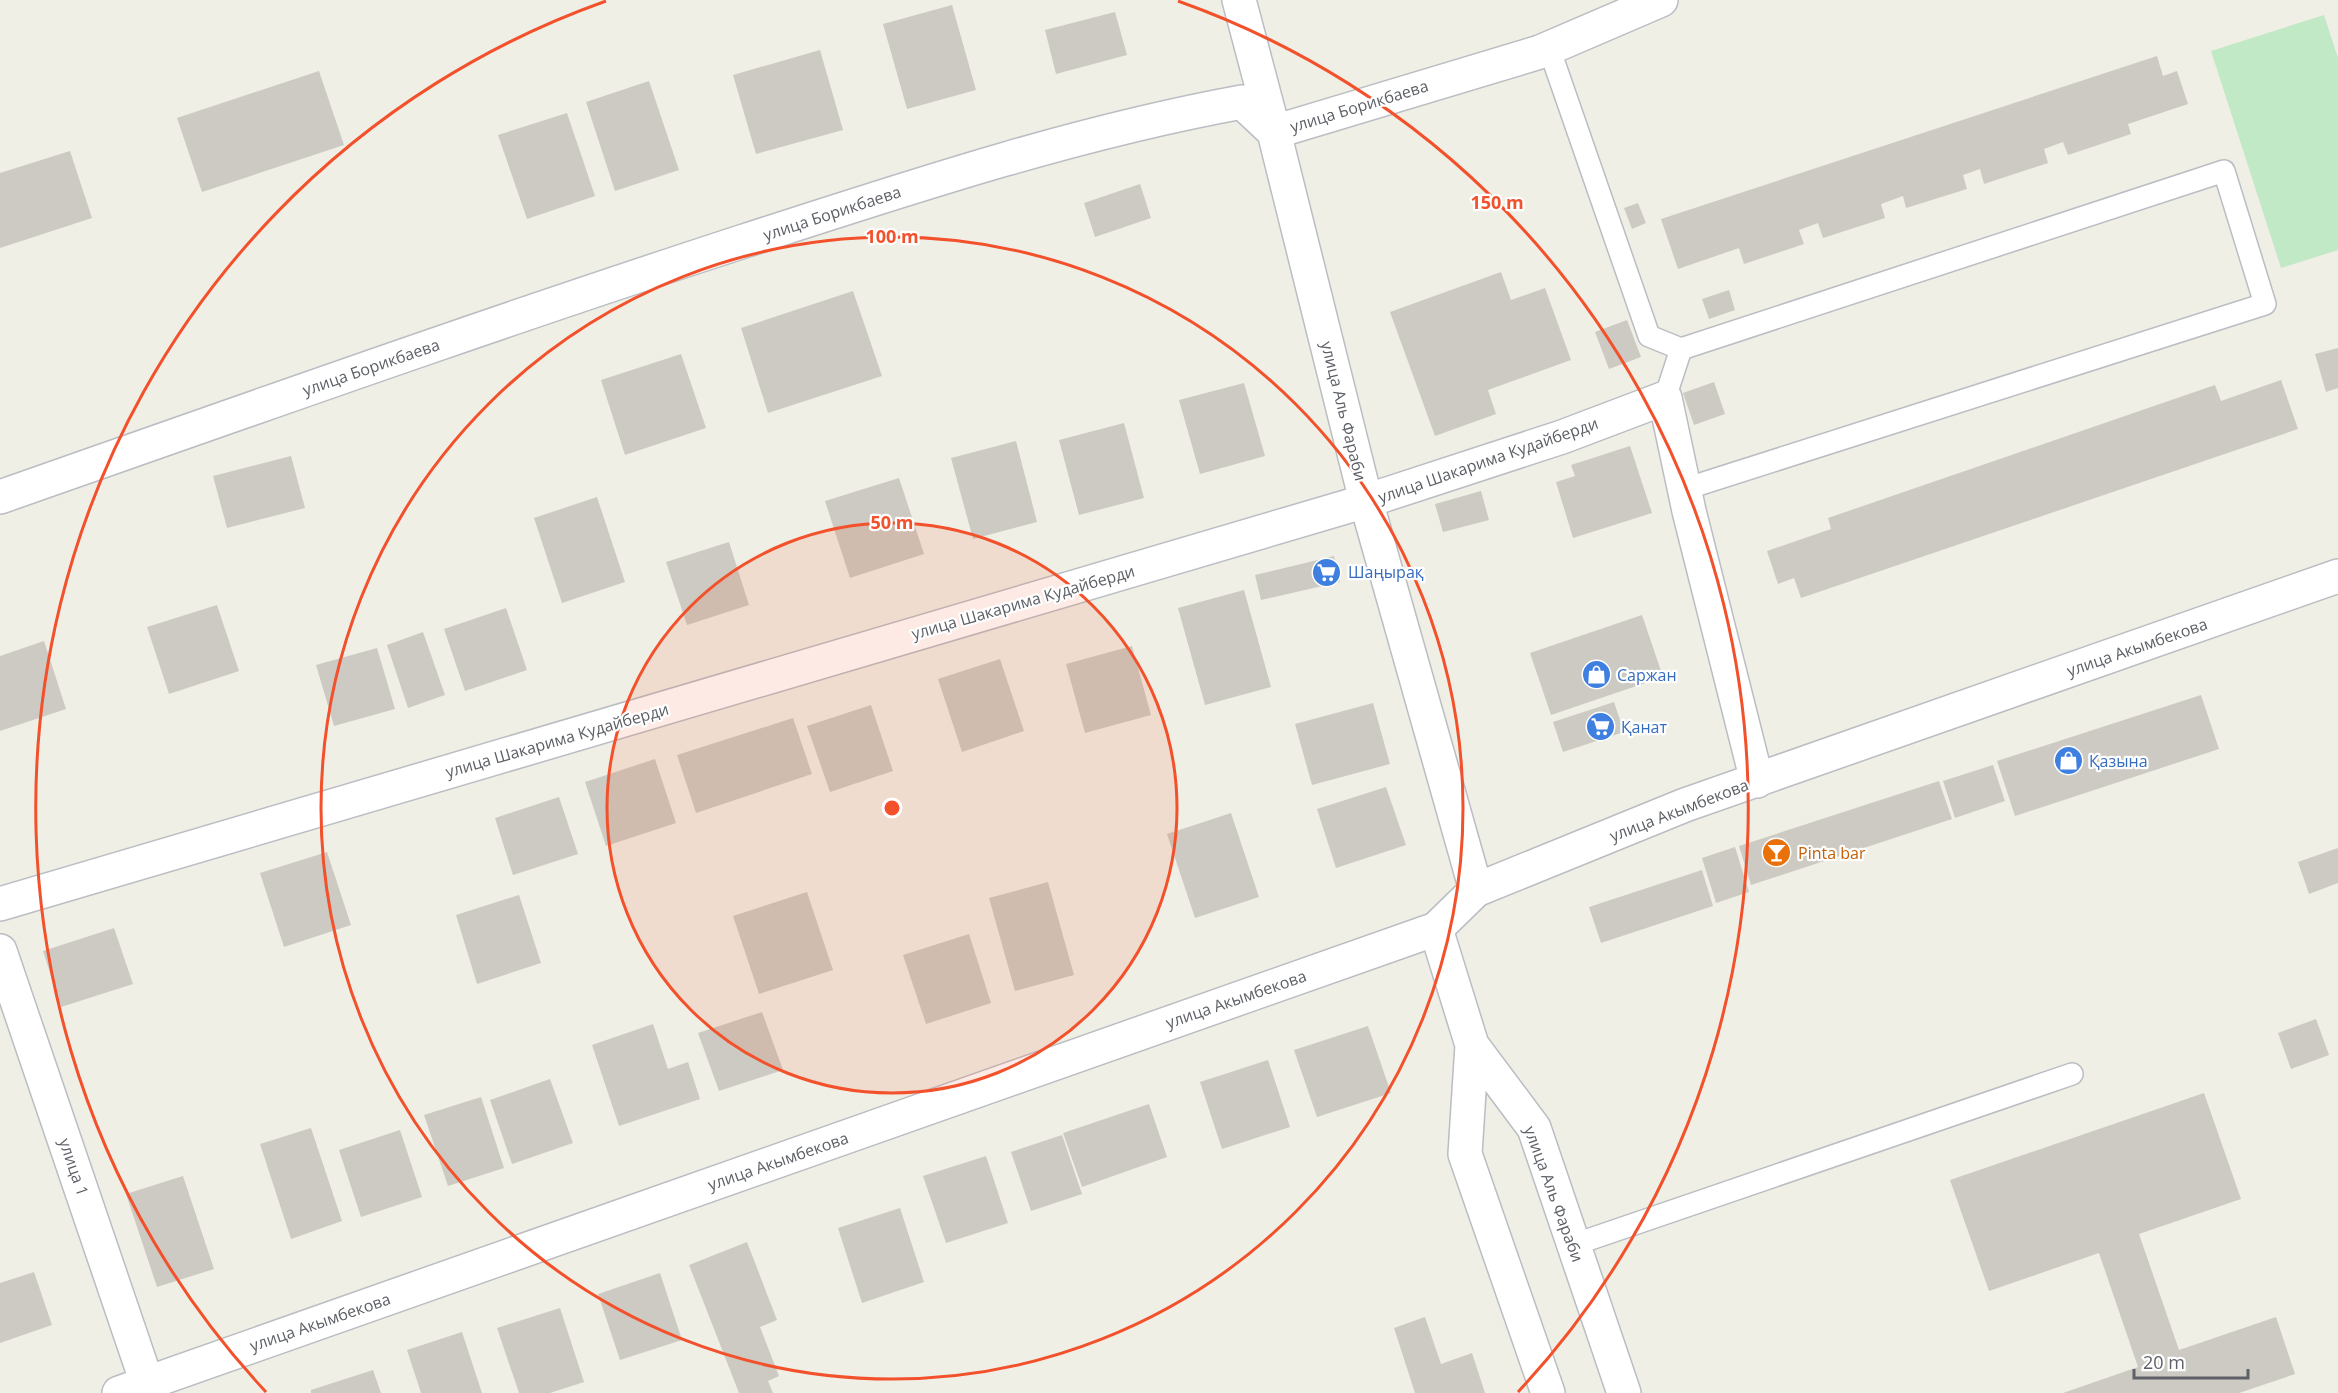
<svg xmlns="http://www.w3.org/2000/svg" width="2338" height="1393" font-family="'Open Sans',sans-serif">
<rect width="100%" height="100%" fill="#f0efe6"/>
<!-- green -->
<path fill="#c2e9c6" d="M2324,15l14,43v192l-57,18 -70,-217z"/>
<!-- building -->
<path fill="#cccac2" d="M952,5l24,85 -69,19 -24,-85z
M1115,12l12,43 -71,19 -11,-44z
M820,50l23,80 -87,24 -23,-79z
M2157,56l6,20 14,-5 11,33 -60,20 3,10 -63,21 -5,-13 -19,7 4,14 -64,21 -4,-15 -17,6 4,14 -61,19 -3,-12 -22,8 4,14 -62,20 -5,-15 -19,7 5,14 -60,20 -5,-16 -61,21 -17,-50z
M319,71l25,74 -142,47 -25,-74z
M649,81l30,89 -64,21 -29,-89z
M567,113l28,83 -68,23 -29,-84z
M70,151l22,67 -92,30v-75z
M1140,184l11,34 -56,19 -11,-34z
M1638,203l8,20 -14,6 -8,-21z
M1501,272l10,28 34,-12 26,72 -83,30 8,24 -61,22 -45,-124z
M1729,290l6,20 -26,9 -7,-20z
M853,291l29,85 -114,37 -27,-85z
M1627,320l14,37 -32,12 -14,-37z
M2338,348v40l-12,4 -11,-38z
M681,354l25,74 -81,27 -24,-75z
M2281,380l17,49 -497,169 -7,-20 -16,6 -11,-33 64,-22 -3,-11 387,-133 6,16z
M1714,382l11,32 -31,11 -11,-32z
M1244,383l21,73 -65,18 -21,-74z
M1124,423l20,75 -65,17 -20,-75z
M1016,441l21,81 -64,17 -22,-81z
M1630,446l22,67 -79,25 -17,-56 19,-6 -4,-11z
M291,456l14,52 -78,20 -14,-52z
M899,478l25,76 -74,24 -25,-77z
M1481,491l8,29 -46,12 -8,-28z
M597,497l28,85 -63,21 -28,-85z
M729,542l20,63 -62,20 -21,-63z
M1334,556l6,26 -79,18 -6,-25z
M1244,590l27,97 -66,18 -27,-97z
M217,605l22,66 -70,23 -22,-67z
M506,608l21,62 -62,21 -21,-62z
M1642,615l21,62 -112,38 -21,-62z
M423,632l22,63 -37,13 -21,-63z
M44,641l22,68 -66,22v-75z
M1132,646l19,69 -66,18 -19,-69z
M377,648l18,61 -61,17 -18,-61z
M1000,659l24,72 -62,21 -24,-73z
M2201,695l18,54 -204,67 -18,-55z
M1614,702l10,30 -61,20 -10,-30z
M1373,703l17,61 -78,21 -17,-61z
M871,705l22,66 -63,21 -23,-66z
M793,718l19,56 -116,39 -19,-58z
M655,759l21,64 -70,23 -21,-64z
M1993,765l12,36 -50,17 -12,-37z
M1939,781l13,38 -201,66 -12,-39z
M1386,787l20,58 -70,23 -19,-59z
M559,797l19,57 -65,21 -18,-57z
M1231,813l28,84 -64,21 -28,-84z
M1735,847l14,45 -33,11 -14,-45z
M2338,848v35l-29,11 -11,-32z
M327,852l24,73 -67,22 -24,-74z
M1702,870l11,36 -112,37 -12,-36z
M1048,882l26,93 -59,16 -26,-93z
M807,892l26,78 -74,24 -26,-78z
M519,895l22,68 -64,21 -21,-69z
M114,928l19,56 -72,23 -18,-56z
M969,934l22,69 -65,21 -23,-69z
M762,1012l21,58 -64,21 -21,-58z
M2316,1019l13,36 -38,14 -13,-36z
M653,1024l15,45 20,-7 12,37 -81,27 -27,-81z
M1368,1026l23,67 -74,24 -23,-67z
M1268,1060l22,67 -68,22 -22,-67z
M550,1079l23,64 -61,21 -22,-64z
M2204,1093l37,106 -102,35 40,116 97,-33 19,57 -56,19h-176l75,-26 -39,-114 -110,38 -39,-111z
M481,1097l23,71 -56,18 -24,-71z
M1149,1104l18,53 -85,30 -19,-54z
M311,1128l31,93 -51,18 -31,-95z
M400,1130l22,67 -61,20 -22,-67z
M1062,1135l20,59 -51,17 -20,-59z
M986,1156l22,67 -62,20 -23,-67z
M183,1176l31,93 -57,18 -31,-93z
M900,1208l24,74 -62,21 -24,-75z
M747,1242l30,78 -17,7 19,49 -11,5 5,12h-34l-50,-128z
M34,1272l18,53 -52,18v-60z
M660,1273l22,67 -62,20 -22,-66z
M560,1308l24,74 -34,11h-31l-22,-65z
M1425,1317l16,47 31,-11 13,40h-70l-21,-65z
M462,1332l20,61h-61l-14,-43z
M373,1370l8,23h-70v-3z"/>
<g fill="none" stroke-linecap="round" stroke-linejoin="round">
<defs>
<path id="service" d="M1549,48l100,288 32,13
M1665,398l16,-49 543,-178 41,133 -580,185
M1573,1245l499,-171"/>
<path id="minor" d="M1239,0l35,132 92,369 110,389
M0,497c248,-87 495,-175 744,-256 164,-53 329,-108 498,-139l32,30 266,-80 121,-52
M0,904l1366,-403 196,-64 103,-39 24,113 68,270
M1436,929l36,116 62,83 90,265
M0,951l147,432
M1472,1045l-7,109 83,239
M119,1393l1317,-464 40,-39 209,-85 653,-229"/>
</defs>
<!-- service casing -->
<use href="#service" stroke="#babdc2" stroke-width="24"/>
<!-- minor casing -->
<use href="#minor" stroke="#babdc2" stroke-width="36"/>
<!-- service -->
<use href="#service" stroke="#fff" stroke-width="21"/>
<!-- minor -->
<use href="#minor" stroke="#fff" stroke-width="33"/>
</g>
<!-- distance rings -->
<circle cx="892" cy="808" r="285" fill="#f2512b" fill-opacity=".12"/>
<g fill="none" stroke="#f2512b" stroke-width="3">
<circle cx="892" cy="808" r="285"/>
<circle cx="892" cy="808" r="571"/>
<path d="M266 1392A856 856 0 0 1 606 1M1178 1A856 856 0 0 1 1518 1392"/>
</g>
<!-- icons -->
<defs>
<symbol id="supermarket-disc" viewBox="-11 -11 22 22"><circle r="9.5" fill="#3f7fe0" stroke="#fff"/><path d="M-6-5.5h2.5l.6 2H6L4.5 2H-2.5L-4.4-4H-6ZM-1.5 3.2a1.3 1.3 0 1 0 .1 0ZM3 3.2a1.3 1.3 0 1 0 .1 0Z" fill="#fff"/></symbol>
<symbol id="shop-disc" viewBox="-11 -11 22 22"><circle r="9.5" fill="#3f7fe0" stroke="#fff"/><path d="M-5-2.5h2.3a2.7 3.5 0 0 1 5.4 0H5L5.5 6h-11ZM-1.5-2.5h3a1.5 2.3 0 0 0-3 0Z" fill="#fff"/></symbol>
<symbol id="bar-disc" viewBox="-11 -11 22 22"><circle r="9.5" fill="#e8710a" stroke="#fff"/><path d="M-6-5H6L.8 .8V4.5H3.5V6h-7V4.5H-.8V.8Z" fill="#fff"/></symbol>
</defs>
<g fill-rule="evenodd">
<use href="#supermarket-disc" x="1310" y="556" width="33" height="33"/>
<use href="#shop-disc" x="1580" y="658" width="33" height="33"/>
<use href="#supermarket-disc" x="1584" y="710" width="33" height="33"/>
<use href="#shop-disc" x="2052" y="744" width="33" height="33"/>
<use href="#bar-disc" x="1760" y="836" width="33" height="33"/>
</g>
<g text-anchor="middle" stroke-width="4.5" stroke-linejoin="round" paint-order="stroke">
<!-- street labels -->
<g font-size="16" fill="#5d6167" stroke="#fff">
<text transform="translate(1359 106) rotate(-17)" y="6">улица Борикбаева</text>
<text transform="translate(832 213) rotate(-18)" y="6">улица Борикбаева</text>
<text transform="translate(371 367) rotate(-19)" y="6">улица Борикбаева</text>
<text transform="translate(1344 411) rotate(76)" y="6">улица Аль Фараби</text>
<text transform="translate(1488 460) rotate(-19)" y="6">улица Шакарима Кудайберди</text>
<text transform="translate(1023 602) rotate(-16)" y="6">улица Шакарима Кудайберди</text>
<text transform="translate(2137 647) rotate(-19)" y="6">улица Акымбекова</text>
<text transform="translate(557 740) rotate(-16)" y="6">улица Шакарима Кудайберди</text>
<text transform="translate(1679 810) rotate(-21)" y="6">улица Акымбекова</text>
<text transform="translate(1236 999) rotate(-19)" y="6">улица Акымбекова</text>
<text transform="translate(778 1161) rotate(-19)" y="6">улица Акымбекова</text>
<text transform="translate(74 1167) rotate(71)" y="6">улица 1</text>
<text transform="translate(1554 1194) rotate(70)" y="6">улица Аль Фараби</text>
<text transform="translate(320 1322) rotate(-19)" y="6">улица Акымбекова</text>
</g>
<!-- shop labels -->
<g font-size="16" fill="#366cbe" stroke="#fff" text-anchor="start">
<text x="1348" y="578">Шаңырақ</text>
<text x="1617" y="681">Саржан</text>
<text x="1621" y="733">Қанат</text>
<text x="2089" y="767">Қазына</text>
</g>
<!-- food labels -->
<g font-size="16" fill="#c56008" stroke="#fff" text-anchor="start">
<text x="1798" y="859">Pinta bar</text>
</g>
</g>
<circle cx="892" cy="808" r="9" fill="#f2512b" stroke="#fff" stroke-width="3"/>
<g font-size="18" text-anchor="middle" font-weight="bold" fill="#f2512b" stroke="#fff" stroke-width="4.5" stroke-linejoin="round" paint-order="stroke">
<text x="1497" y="209">150 m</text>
<text x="892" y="243">100 m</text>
<text x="892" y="529">50 m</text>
</g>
<!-- scale -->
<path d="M2134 1369v9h114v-9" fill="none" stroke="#5d6167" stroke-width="3"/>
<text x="2143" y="1369" font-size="18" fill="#5d6167" stroke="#ffffff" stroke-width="4.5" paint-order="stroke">20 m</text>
</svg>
